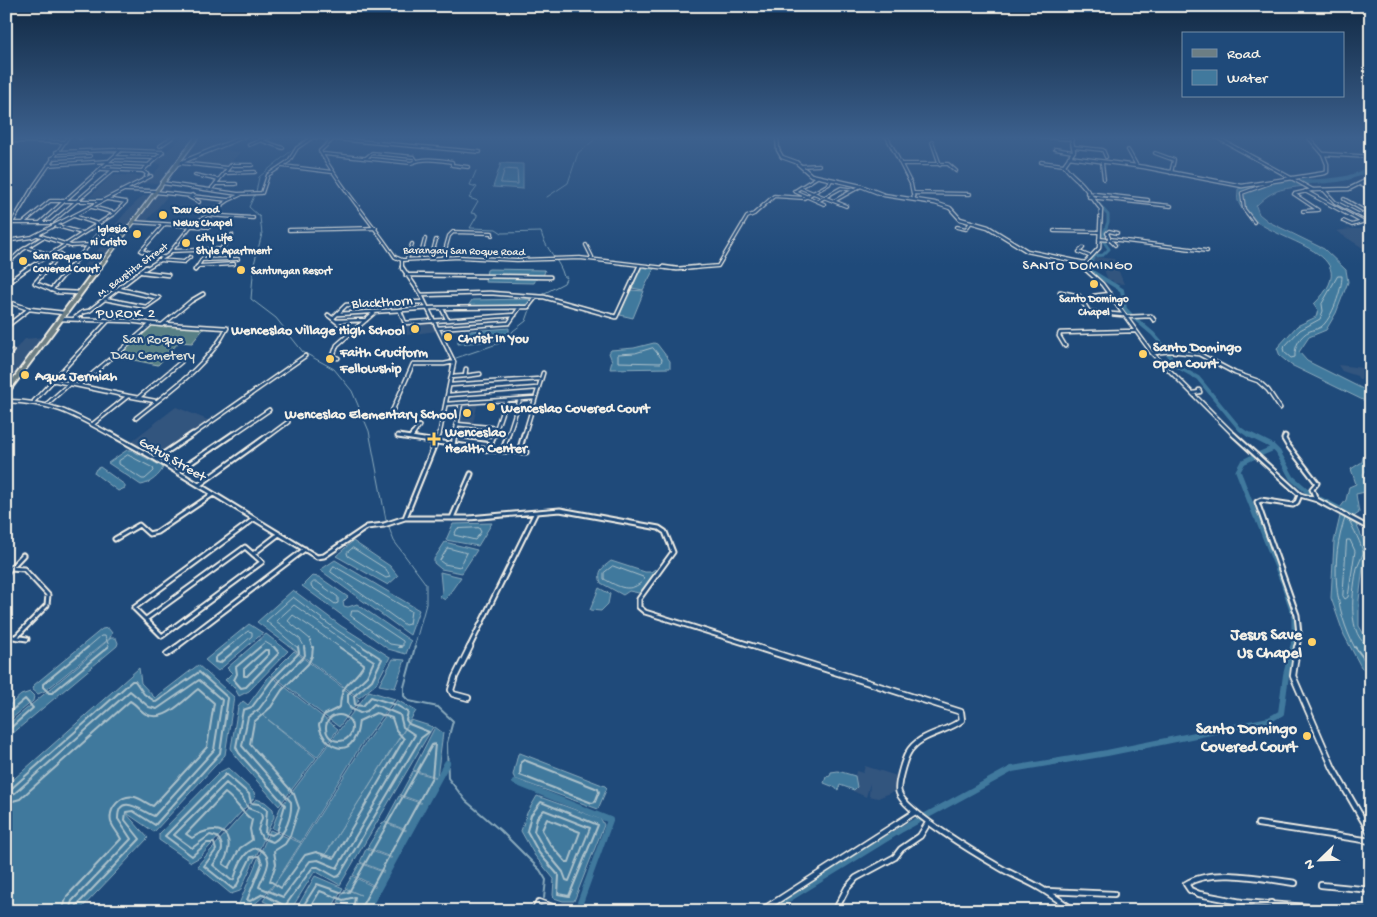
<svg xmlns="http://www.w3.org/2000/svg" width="1377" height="917" font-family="'Gochi Hand',sans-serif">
<rect width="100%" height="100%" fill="#1f4a7a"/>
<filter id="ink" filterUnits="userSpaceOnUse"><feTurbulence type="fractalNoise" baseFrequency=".02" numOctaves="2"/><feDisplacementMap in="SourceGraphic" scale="10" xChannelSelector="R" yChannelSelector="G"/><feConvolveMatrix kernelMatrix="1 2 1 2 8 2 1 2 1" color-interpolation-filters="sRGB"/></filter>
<g filter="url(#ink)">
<!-- built -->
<path fill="#33547e" d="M183,137h12l-36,46 -21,1 13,-7 11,-13 -10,-1z
M198,137h15l-5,4 17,3 -8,5 23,3 -13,16 -47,-6z
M112,175l38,1 -41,21h-20z
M164,184h10l-8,8 4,1 -24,29h-11z
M151,195l-60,80h-16l30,-33 9,-16 13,-15 16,-15z
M1351,229h20v24l-35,-22z
M1096,257l18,2 10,25 -10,-1 -2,-3h-4l-5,-13 -10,-1 -2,-4z
M432,321l5,10 -46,6 2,-8 4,-3z
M45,337l-11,13 -28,39v-30l19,-20z
M1338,365l33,4v11l-12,-1 -2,-3 -15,-5z
M478,403l-5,20 -16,1 4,-20z
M176,407l34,14 -50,35h-5l-26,-13z
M865,766l32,10 -2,15 -17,7 -9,-2 1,-13 -4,14 -13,-6 3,-7 -1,-8 1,-5 7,2z"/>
<!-- green -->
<path fill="#598086" stroke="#a6b8b7" d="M150,325l17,2 2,-2 36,2 -13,16 -13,-1 -21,23 -44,-9z"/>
<!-- water -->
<path fill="#41799d" stroke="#89a9bb" d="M501,163l22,1v25l-30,-2z
M1290,178l15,8c-24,3 -32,3 -49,20l3,8 10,8 55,27 22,21 2,12 -12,31 -10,17 -17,7 -10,15 8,9 64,32v11l-80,-39 -11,-9 -3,-8 20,-22 19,-9 2,-7 -4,-6c62,-60 -61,-60 -76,-103 -1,-3 0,-8 0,-12z
M642,267l12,2 -11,21 -11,-2z
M489,269l55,1 1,1 -2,5 -6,2 -3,5 -49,-1 2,-12z
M630,290l14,1 -11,27 -13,-3z
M530,299l-1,4 -4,2 -57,1 4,-6z
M509,328v6l-18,7 -33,3v-12z
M654,343l3,1 13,17v7l-60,1 2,-8 -3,-8 2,-3 23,-2z
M127,450h4l32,17c-2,8 -14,17 -22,18l-33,-22z
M1371,453v12l-8,9 7,17 -14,3 3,19 -6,4 16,36 -5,6 -5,41v26l12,20v28l-10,-7 -17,-32 -13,-37 3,-56 7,-30 -1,-4 6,-8 3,-13 7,-3 -5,-15 11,-7 1,-5z
M100,467l25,18v3l-7,3 -24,-18 2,-4z
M492,523l-14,23 -32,-6 7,-16z
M353,541l37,25 8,10 -10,9 -52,-29z
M445,542l32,8 -15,23 -21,-4 -7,-6v-4z
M335,560l84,50 -9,25 -90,-65z
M611,561l34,11h6l4,-3 2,4 -18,20 -10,-2 -6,4 -22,-12c-4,-12 1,-15 10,-22z
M440,572l21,5 -16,23 -6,-4 3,-3z
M312,576l7,1 29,20 -5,5 1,4 4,1 9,-3 54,37 -5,13 -18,-5 -86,-63z
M599,588l11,6 -2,10 -7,7 -11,-1z
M293,590l48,36 49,31 -14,27 -17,14 -102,-76z
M249,624l14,9 -45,38 -13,-11z
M108,628l4,5 -2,5 -65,53 -7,3 -5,-4 1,-5 68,-56z
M266,634l22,17 -39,40 -10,5 -5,-9 -9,-7 7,-7 -5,-5z
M111,638h5l2,5 -1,3 -111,93v-13z
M294,651l65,49 -20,27 -68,-53z
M393,659l12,1 -10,28 -16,-3z
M198,665l36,32 -9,58 -71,77 -29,-20 23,26 -69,73h-73v-125l133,-118 2,15 14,15z
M270,675l68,54 -21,28 -60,-46 59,47 -37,48 -44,-50 -4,-8 7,-41 5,-6 5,4z
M369,691l26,8 -34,46 -60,97 -29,-14 8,-20z
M30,692l4,4 -1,5 -27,22v-15l15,-13z
M397,700l19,11 -93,147 88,-138 22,7 -93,158 -25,-14 -25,40h-5l-22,-10 30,-44 70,-111z
M435,727l8,6 -6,44 -24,-7z
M520,753l85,33 2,2 -9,21 -83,-30 -2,-4 5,-21z
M228,768l26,24 1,5 -55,60 -9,5 -32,-22v-6l61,-62z
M413,771l24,7 -14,25 -23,-8z
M838,771l17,5 2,11 -3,3 -14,-5 -2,5 -4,-3 -10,-4 2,-6 4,-1 1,-4z
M399,796l24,8 -14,27 -24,-9z
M537,796l64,23 3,6 -30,76h-11l-9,-3 -1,-3 1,-16 -19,-23 -14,-25 6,-18z
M256,799l9,3 8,7 1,8 -34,74 -9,3 -34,-28z
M383,822l26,10 -16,26 -26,-10z
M270,830l31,13c-14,20 -38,68 -65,68z
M366,849l27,10 -8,13 -25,-10z
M360,863l25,10 -8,14 -24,-12z
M315,876l28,12 -13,23h-35z
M352,876l24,12 -13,23 -25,-9 7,-13 16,6 -16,-7z"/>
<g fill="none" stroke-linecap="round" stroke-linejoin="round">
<!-- shore-far1 -->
<path stroke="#acc1ca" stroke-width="1" d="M505,169l12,1 1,14 -17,-1z
M1338,276h4c0,13 -10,43 -21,51 -3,2 -8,3 -11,4 -10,4 -16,16 -15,26l-4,1 -7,-6 -1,-4 17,-18 20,-11 3,-8 -1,-7z
M653,348l9,11 -1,4 -43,-1v-8l17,-1z
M128,455l25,13 1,3 -9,8h-3l-23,-15v-3z
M1345,518c-15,43 -11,90 10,130
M1349,520c3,6 14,27 14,33 -1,4 -4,10 -6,15 -4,20 -12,70 14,79
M479,528l2,4 -6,8 -21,-5 3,-6z
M1347,540h3l5,11 -7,46 -3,2 -2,-3z
M353,548l33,21 4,8 -4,1 -38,-22 -1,-3z
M448,548l19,5 -7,14 -16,-3 -4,-3z
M334,566l77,45 -2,13 -4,1 -74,-53z
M613,566l30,11 1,3c-14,14 -25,7 -40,-1v-6z
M314,582h3l21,15v6l-3,1 -23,-17 -1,-2z
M352,611h6l45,30v5l-13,-2 -39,-28z
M87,648l14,-12h4l4,10 -2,2
M227,648l21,-17 4,1v4l-14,12
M258,648l7,-6 10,6
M298,648l-32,-27 27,-24 45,34 27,17
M305,648l-5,-9 -24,-18 18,-16 60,43
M313,648l-3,-9 -22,-18 5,-6 48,33"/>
<!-- shore -->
<path stroke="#acc1ca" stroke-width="2" d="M88,647l-45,37v3l6,6h3l56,-46
M229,647l-14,11v4l5,1 19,-16
M260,647l-24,20 1,7 -3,6 7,8 5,-1 33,-34 -5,-6
M298,647l1,6 -27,27 -20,27 -9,3 -7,37 3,6 46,52 -8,27 -5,3 -7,-2 2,-23 -8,-6 -8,-1 -2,-9 -23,-20 -61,62 27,20 15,-13h7l2,7 -12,16 29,23 3,-2 15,-30 8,-1 3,7 -15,37 3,1 13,-7 22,12 28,-39h5l18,10 3,-1 82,-138 8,-6 -20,-8 -3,-4 2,-8 -12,-7 -25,-8 -8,9 -8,-1 -1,-9 18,-16 10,-21 -19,-12
M304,647l1,8 -2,3 -21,20 -23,31 -11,8 -6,29 49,56c1,14 -5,32 -18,40l-11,-4 -4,-8 4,-12 -1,-5 -13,-5 -6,-11 -16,-14 -52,52 18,13 18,-13 7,2c10,11 3,18 -4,28l18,15 3,-1c4,-12 9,-29 23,-31 21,10 7,24 2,39l24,10 27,-36 8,-1 19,8 78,-133 -12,-8 -3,-12 -26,-11 -7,7 -7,2 -10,-5 -2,-6v-8l19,-18 7,-15 -22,-14
M313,647l-1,9 -4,8 -26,26 -11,17 -17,15 -4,22 44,50 5,14 -9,28 -5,8 -11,7 2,13 -6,17 11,7 24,-33 11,-3 18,6 70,-119 -8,-9 -4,-12 -16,-5 -17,8c-1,5 -1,12 -4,16 -9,22 -33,7 -36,-12l5,-10 16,-8c1,-27 14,-23 24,-43l-25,-17
M399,647h2
M1355,647l16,21
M265,650h4v4l-22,22h-3v-7z
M6,711h5l14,-12 8,9 -27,24
M326 728a13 13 0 1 1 26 0a13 13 0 1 1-26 0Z
M524,760l74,29 1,3 -4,10 -3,1 -72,-28 1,-13z
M6,789l6,-1 120,-107h3l9,13 12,8 43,-30 29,26 -8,55 -65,72 -22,-14 -7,1 -1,8 15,19 -63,66 -1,6
M225,793c11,8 16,19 27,27l-2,9 2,11 -12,8 -11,20 -6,-4c16,-30 -4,-44 -31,-26l-6,-4z
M6,796l9,-3 115,-102 19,16 8,2 42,-29 23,20 -8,50 -60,66c-11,-4 -36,-25 -36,3l13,20 -59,62 -3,10
M541,802l57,23 -29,71 -11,-2 1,-18 -20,-23 -12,-22 4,-16z
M6,803l14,-4 110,-98c6,3 10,10 16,13 18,10 39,-15 52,-25l16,14 -7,44 -54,59c-6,-2 -11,-7 -18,-9 -14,-3 -27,11 -24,25 2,6 7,11 10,17l-54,57 -5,15
M544,810l46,18 -21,53 -3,-1 -3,-8 -19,-23 -10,-18 3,-13z
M547,819l33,13 -11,30h-3l-16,-18 -8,-14z
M300,911l17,-27 26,9 6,-1 83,-147 3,-1 -3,33 -73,134
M308,911l12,-20 23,9 12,-3 -2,14"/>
<!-- stream-far1 -->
<path stroke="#89a9bb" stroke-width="1" d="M308,137l-49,40 -3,15 -7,15 11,10 2,17 -8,30 -3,35 25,19 27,34 31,17 18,22 17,40 17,89 8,21 32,43v20l-12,44
M639,137l17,2 5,-2
M1066,166l4,-7
M476,171l-6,14 7,2 -8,11 9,3 -7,12 6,1v2l-7,12 26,1 6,4 39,-1c4,17 19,28 23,45h3l-3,6 -23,12
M547,197l21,-14 10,-30 20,-16
M456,358l50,-17 7,-10 13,-10 6,-17"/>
<!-- stream -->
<path stroke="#89a9bb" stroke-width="2" d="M415,647l-11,40v9l5,5 29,6 15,14 -6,22 1,35 18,23 35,30 39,39 6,10 -2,18"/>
<!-- canal-far3 -->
<path stroke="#41799d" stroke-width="3" d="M1086,269l-5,-4 9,-1 4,-8 9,-1 6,-6 -7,-10 6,-17v-7l-13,-15"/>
<!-- canal-far2 -->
<path stroke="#41799d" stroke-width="4" d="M1084,267l38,23 3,19 6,6
M1133,317l20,17 14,16
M1168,352l5,12 25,14 42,51 10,7"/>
<!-- canal-far1 -->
<path stroke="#41799d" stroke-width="5" d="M1248,434l24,12 6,6 14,26 21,18
M1260,454l14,-6
M1320,499l26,13
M1256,517l-18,-46 5,-9 14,-7
M1258,520l24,60
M1283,582l9,28
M1294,617v13
M1293,648l1,-13"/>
<!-- canal -->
<path stroke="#41799d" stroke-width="6" d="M515,782l95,38 -33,91
M366,911l81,-148
M538,911l1,-2 7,2
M769,911l133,-82 110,-60 95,-16 162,-33 12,-7 5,-38 7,-28"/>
<!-- river -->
<path stroke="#41799d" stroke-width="4.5" d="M1291,182c28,-1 56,2 80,-15"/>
<defs>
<path id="minor-far3" d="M312,137l168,15
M887,137l24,47 3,15
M1042,137l29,2
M1216,137l97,53
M1308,137l15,17
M80,138l2,-1
M333,139l-13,12c21,37 51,70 75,106l7,3 57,-3 58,3 63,-2 94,11
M260,140l23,8
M6,141l58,1
M45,141l5,-4
M932,142l8,23
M249,145l20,-8
M160,146l13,-9
M1074,147l29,3 3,7
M1055,149l18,3
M1128,150l9,16
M56,152l59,-2 48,2 -21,19
M1155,153l19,7 -3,13
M324,154l87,9c14,-6 27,-3 41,-1v3l16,2
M114,157l42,1
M52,158l38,-2
M366,158l6,-5 42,4 2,3
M1041,162l23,3
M108,163l42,2
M181,163l47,5
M1102,163l2,16
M901,164h47l8,7
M48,165l60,-4
M283,166l49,6
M801,166l18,-1
M102,169l41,2 4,3 -1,2
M226,173l29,-1
M195,175l24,5
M162,183l76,11 24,-1 6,-18 21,-14 8,-13 16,-11
M216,184h20
M1361,185l10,3
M212,188l19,-23h21
M801,188l45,18
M125,190l31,1
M1324,190l11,12 36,19
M794,191l30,13
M795,191l22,-14
M1305,191l57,31 -10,3 -9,-4
M155,192l73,8
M914,193l56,1
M1087,193l61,7
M192,195l-3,2 10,5
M1089,197l82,9
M1344,199l22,13 -5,4
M818,201l23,-13 13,2
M834,201l27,-15
M92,207l23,6
M1303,211l15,-1 -24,-16 18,-4
M207,215l46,3
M74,216l24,8
M133,222l76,5
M1254,222l-10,-13 -2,-16 28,-10
M13,223h39
M23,223l27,-22h52
M40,223l80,-72
M51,223l62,-53
M57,226l25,7
M957,227l9,2 5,-7
M289,230l87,-2
M1054,231l45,1
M6,233l26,-44 36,-52
M38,235l33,11 18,-1
M1099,239l11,1 -3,-7 2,-2 8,2
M1110,239l97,12
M1110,240l5,5
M6,241l26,-4 119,-61
M586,245l6,12 -1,2
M26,247l21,7
M1083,248l-4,4 10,4
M172,251l49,-2 11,-14
M163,257l-22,-6 23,-26
M443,257l6,-21 4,-4 39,1v2
M420,258l5,-19
M431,258l5,-18
M407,259l5,-15
M158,260l26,2 6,-5
M201,260l37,-1
M402,260v9
M1077,262l8,7
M6,265l16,-15 21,-13
M198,266l36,-2
M27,269l88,-56 11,-11 -19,-3
M48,269l13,-15
M69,269l29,-35
M145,269l23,-14 22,-28 39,-27 13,-6
M196,269l12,-19
M638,269l2,-4
M682,269l36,-3 29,-49 7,-3 20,-18 30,2 25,-14 2,-4"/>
<path id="minor-far2" d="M49,267l-14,16 22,9 22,1
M402,267l19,28 33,67 -15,74
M663,267l14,2 22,-2
M1083,267l19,17 50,69 83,83
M195,270l2,-3
M142,272l26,3
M406,275l144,2
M6,284l23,-17
M51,290l19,-23
M1060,292l19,4 10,16 34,3
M421,295l69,-2 54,4 72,20 23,-50
M1094,296l16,-2
M105,299l41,8 13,-9 -40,-9
M6,301l23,8 35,4
M442,309l5,10
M400,311l5,12 110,-8
M338,314l95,-6 95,-1 7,-9
M328,315l23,18
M1126,317l25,-1 3,4
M75,318l8,-6 6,-1 57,-44
M333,318l13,-13 78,-3
M61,319l68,2 33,4 29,-24 12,-7
M336,321l30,-1
M6,327l23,-18
M437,328l72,-5 11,-16
M1065,346l-6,-10 1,-3 75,-2
M1153,353l17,-2 29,3 36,19 23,8 10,9 12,18
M115,356l36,-32
M6,358l6,-7
M338,358l-5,-2 4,-11 38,-33
M465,376l15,-2
M451,377l14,-1 1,-7
M52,380l76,16 -35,28
M79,385l30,-25
M450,385l90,-6
M1193,393l7,-1 -1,-2
M448,395l89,-7
M128,396l27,5
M139,397l42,-35
M6,401c48,1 67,13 107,35
M34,401l74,-80
M48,403l21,-19
M446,404l89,-6
M390,416l23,-52h31l10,-2
M136,418c32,-26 72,-52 91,-90l-62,-4
M456,424l41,4
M455,435l5,1
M191,436l114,-80
M231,436l38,-26
M269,436l19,-14
M412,436l7,-10
M455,436l6,-33
M494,436l12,-36
M508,436l12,-37
M524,436l19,-63"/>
<path id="minor-far1" d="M111,434l45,25 161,98 7,-1 43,-29 17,-2 21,-7 34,-84
M1233,434l67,61
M455,435l37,5
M398,436l91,14 37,2
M1285,436l-1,3 3,5 30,39 -5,6 4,10
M411,437l2,-3
M453,445l2,-11
M489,450l5,-16
M503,451l5,-17
M519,452l5,-18
M156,459l37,-25
M177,472l56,-38
M199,485l71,-51
M1300,495l17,5 54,29
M405,518h64l91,-8 99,18 6,4 8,20 -34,47v8l6,5 115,36
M452,518l19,-44
M115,539l24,-14 10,9 8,-2 56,-38
M253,554l26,-20
M10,568l14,1 24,26 -1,10 -31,32
M6,573l17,-18
M146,619l99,-72 17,15 -100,74 -28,-28 120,-89
M6,636l21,3
M175,648l130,-99
M469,648l66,-134
M1297,648l2,-14 -2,-19 -40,-113 4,-2 32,5 4,-3 3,-7"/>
<path id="minor" d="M756,647l205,65 1,8c-16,13 -43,13 -54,33 -4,7 -12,33 -9,40 5,18 81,63 100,74 13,8 28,13 41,21 12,7 23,15 35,23
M1297,647l-4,29 40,92 38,66
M167,654l10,-7
M468,698l-15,-4 -2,-4 4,-13 15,-30
M1258,824l113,17
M1295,883c-30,-4 -83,-16 -109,1l4,6 9,4 42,8 122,9
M1321,885l50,5
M1047,891l67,3
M1271,903l2,8
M534,911l5,-9 24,9
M761,911l154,-99
M835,911l12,-23 9,-10 39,-21 6,-8 19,-13 8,-13
M1232,911l9,-9"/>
<path id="tertiary" d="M777,137l1,13 4,7 14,5 15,13 50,11 23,9 51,8 15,5 10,11 28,8 39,24 58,12 14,-15 2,-39c-7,-8 -14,-20 -20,-26 -7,-7 -12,-10 -17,-18l10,-14 -3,-14
M1069,157l75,10 98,19 83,-13 2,-1v-8l-4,-10 48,3
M177,164l66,-27
M1313,190l36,-1 22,-11"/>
<path id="primary-far1" d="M98,269l99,-132"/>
<path id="primary" d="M6,392l93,-125"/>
</defs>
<!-- minor-far3 casing -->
<use href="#minor-far3" stroke="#f4f1e8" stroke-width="4.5"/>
<!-- minor-far2 casing -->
<use href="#minor-far2" stroke="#f4f1e8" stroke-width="5.5"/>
<!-- minor-far1 casing -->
<use href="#minor-far1" stroke="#f4f1e8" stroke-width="7"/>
<!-- minor casing -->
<use href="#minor" stroke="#f4f1e8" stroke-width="8"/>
<!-- tertiary casing -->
<use href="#tertiary" stroke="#f4f1e8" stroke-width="5"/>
<!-- primary-far1 casing -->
<use href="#primary-far1" stroke="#f4f1e8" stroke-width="5.5"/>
<!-- primary casing -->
<use href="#primary" stroke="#f4f1e8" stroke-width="8"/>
<!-- minor-far3 -->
<use href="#minor-far3" stroke="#1f4a7a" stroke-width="2"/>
<!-- minor-far2 -->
<use href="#minor-far2" stroke="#1f4a7a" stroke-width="2.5"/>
<!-- minor-far1 -->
<use href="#minor-far1" stroke="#1f4a7a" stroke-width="3"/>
<!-- minor -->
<use href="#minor" stroke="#1f4a7a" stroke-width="4.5"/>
<!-- tertiary -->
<use href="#tertiary" stroke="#1f4a7a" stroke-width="2.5"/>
<!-- primary-far1 -->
<use href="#primary-far1" stroke="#6c7e84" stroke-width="3"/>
<!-- primary -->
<use href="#primary" stroke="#6c7e84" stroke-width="4.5"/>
</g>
</g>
<!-- sky -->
<linearGradient id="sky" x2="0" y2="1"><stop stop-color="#112943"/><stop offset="0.52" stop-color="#3c608d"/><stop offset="1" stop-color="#3c608d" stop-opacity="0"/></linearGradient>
<rect width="1377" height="265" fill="url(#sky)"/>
<!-- markers -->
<g fill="#ffd166" stroke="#1f4a7a" stroke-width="2">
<circle cx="163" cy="215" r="5"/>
<circle cx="137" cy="234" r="5"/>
<circle cx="186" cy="243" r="5"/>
<circle cx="23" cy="261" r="5"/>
<circle cx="241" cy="270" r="5"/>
<circle cx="1094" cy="284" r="5"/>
<circle cx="415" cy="329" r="5"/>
<circle cx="448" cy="337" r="5"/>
<circle cx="1143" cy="354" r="5"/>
<circle cx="330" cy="359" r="5"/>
<circle cx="25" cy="375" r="5"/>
<circle cx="491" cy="407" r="5"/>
<circle cx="467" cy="413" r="5"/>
<path d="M431.5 431.5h5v5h5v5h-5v5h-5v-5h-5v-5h5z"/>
<circle cx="1312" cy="642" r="5"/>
<circle cx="1307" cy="736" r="5"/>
</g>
<g text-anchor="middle" stroke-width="4.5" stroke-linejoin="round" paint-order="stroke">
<!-- far-poi labels -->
<g font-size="11" font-weight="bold" fill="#f4f1e8" stroke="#1f4a7a" text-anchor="start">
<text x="173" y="213">Dau Good<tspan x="173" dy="13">News Chapel</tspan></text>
<text x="127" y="232" text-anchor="end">Iglesia<tspan x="127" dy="13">ni Cristo</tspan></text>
<text x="196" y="241">City Life<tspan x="196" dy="13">Style Apartment</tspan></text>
<text x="33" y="259">San Roque Dau<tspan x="33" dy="13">Covered Court</tspan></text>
<text x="251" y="274">Santungan Resort</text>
<text x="1094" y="302" text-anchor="middle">Santo Domingo<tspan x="1094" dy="13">Chapel</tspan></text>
</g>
<!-- far-street labels -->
<g font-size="11" fill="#f4f1e8" stroke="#1f4a7a">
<text transform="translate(464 250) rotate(1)" y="4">Barangay San Roque Road</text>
<text transform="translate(132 269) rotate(-36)" y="4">M. Baustita Street</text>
</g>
<!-- far-quarter labels -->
<g font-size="14" letter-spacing="1" fill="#f4f1e8" stroke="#1f4a7a">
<text x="1078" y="269">SANTO DOMINGO</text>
</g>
<!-- street labels -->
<g font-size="14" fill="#f4f1e8" stroke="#1f4a7a">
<text transform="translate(382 301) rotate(-3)" y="5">Blackthorn</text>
<text transform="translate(173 458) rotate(30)" y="5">Gatus Street</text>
</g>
<!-- poi labels -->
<g font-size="14" font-weight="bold" fill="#f4f1e8" stroke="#1f4a7a" text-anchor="start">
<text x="405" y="334" text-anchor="end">Wenceslao Village High School</text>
<text x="458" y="342">Christ In You</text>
<text x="1153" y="351">Santo Domingo<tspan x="1153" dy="16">Open Court</tspan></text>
<text x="340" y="356">Faith Cruciform<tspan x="340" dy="16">Fellowship</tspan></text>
<text x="35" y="380">Aqua Jermiah</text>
<text x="501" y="412">Wenceslao Covered Court</text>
<text x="457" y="418" text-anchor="end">Wenceslao Elementary School</text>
<text x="445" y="436">Wenceslao<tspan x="445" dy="16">Health Center</tspan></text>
</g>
<!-- park labels -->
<g font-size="14" fill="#dde0d9" stroke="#1f4a7a">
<text x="153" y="343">San Roque<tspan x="153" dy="16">Dau Cemetery</tspan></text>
</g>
<!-- neighbourhood labels -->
<g font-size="15" letter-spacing="1" fill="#f4f1e8" stroke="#1f4a7a">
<text x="126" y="317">PUROK 2</text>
</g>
<!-- near-poi labels -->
<g font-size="16" font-weight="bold" fill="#f4f1e8" stroke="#1f4a7a" text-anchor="end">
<text x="1302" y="639">Jesus Save<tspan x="1302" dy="18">Us Chapel</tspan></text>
<text x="1297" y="733">Santo Domingo<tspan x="1297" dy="18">Covered Court</tspan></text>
</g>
</g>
<!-- margin -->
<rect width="1377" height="917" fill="none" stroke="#1f4a7a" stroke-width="25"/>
<rect x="12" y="12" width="1352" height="892" fill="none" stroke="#f4f1e8" stroke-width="2" filter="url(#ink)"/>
<!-- legend -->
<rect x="1182" y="32" width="162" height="65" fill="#1f4a7a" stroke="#748da6"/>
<rect x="1192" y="49" width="25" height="8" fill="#6c7e84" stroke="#748da6"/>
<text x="1227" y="58" font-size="15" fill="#f4f1e8">Road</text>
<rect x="1192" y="70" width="25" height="15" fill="#41799d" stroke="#748da6"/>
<text x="1227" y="82" font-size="15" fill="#f4f1e8">Water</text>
<!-- north arrow -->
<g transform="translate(1320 860) rotate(247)" stroke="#1f4a7a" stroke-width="4" paint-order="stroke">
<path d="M0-4L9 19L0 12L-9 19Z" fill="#f4f1e8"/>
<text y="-8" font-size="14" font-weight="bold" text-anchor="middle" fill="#f4f1e8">N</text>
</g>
</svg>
